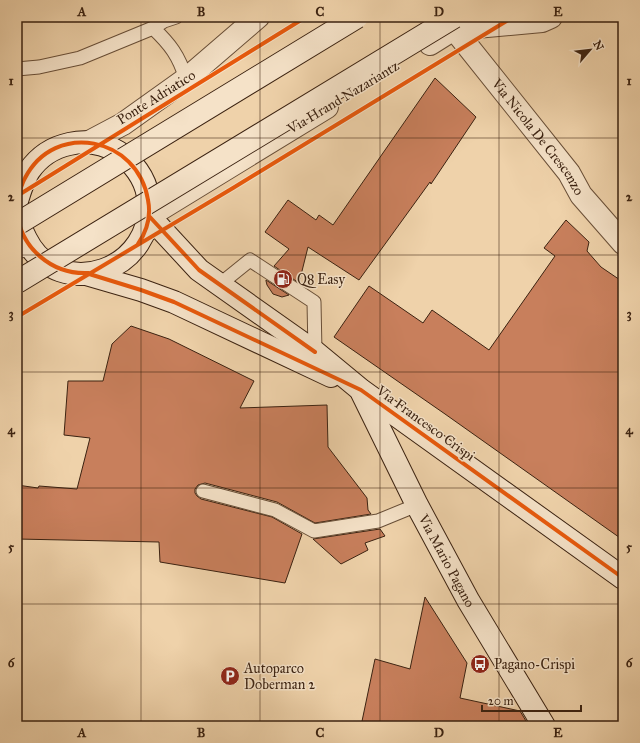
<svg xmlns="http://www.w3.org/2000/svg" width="640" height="743" font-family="'IM FELL Great Primer',serif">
<rect width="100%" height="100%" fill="#efd2aa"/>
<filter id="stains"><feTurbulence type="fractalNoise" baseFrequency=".005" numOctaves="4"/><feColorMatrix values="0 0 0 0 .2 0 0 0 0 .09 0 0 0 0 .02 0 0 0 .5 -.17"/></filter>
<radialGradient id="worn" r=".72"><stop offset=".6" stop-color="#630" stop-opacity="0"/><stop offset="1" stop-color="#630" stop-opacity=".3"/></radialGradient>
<!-- building -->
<path fill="#c87f5c" stroke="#3b2211" d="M435,78l41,39 -45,67 -1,-2 -71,98 -51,-33 -9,36 -25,-17 15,-17 -24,-17 23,-32 28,20 3,-5 14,10z
M566,220l23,22 -2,9 14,16 22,15v258l-178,-126 -111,-77 35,-51 54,37 9,-13 57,40 66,-94 -11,-8z
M266,281v-1l23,15 -7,2 -9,-3 -6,-9z
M131,326l38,13 85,42 -14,27 87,-3 1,42 39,51 1,12 3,4 -56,9 -38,-21 -72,-19 -7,2 -3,4v4l2,3 4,3 71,18 30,17 -17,49 -125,-21 -1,-20 -142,-3v-54l21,3 1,-2 38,3 13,-51 -26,-3 4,-54h35l9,-37z
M380,529l5,7 -20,7 3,7 -27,14 -28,-25z
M425,597l42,66 -7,35 60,13 9,15h-168l14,-67 35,10z"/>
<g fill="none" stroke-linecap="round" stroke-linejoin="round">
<defs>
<path id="service" d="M153,28c17,16 26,28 33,51
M17,69l22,-2 41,-9 73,-30 11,-7 12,-4
M17,251l16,-1
M219,285l31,-25 64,42 1,50
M203,491l72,19 39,21 64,-10 39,-16"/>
<g id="minor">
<path id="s1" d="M454,29l115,144 12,22 42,48"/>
<path d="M430,44l24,-15 88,-8 9,-4"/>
<path d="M89,142l34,-18 63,-45 72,-62"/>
<path d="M149,216l178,-109"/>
</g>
<g id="secondary">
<path d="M17,201c3,-10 6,-21 12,-30 20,-29 59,-37 89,-19 15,10 27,26 30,44 11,74 -89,109 -122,43 -5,-10 -8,-16 -9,-28"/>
<path d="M149,216l50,54 116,82 46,38 262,188"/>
<path d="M86,274l55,16 33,12 157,74"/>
<path id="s2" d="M362,393l55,112 51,95 76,126"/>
</g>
</defs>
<!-- service casing -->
<use href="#service" stroke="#684e37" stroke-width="15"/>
<!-- minor casing -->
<use href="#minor" stroke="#684e37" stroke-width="24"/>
<!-- secondary casing -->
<use href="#secondary" stroke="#3b2211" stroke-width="24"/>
<!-- service -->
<use href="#service" stroke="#f5e2c8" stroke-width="13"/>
<!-- minor -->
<use href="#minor" stroke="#f5e2c8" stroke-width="22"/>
<!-- secondary -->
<use href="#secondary" stroke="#f5e2c8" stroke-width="22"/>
<defs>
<path id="secondary-bridge" d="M17,224l340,-207
M17,282l437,-265"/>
</defs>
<!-- secondary-bridge casing -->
<use href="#secondary-bridge" stroke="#3b2211" stroke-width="24" stroke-linecap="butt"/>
<!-- secondary-bridge -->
<use href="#secondary-bridge" stroke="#f5e2c8" stroke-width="22"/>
<defs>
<path id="cycleway" d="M17,196l289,-179
M17,201c2,-7 4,-16 8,-23 30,-58 113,-41 123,22 3,15 -1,31 -10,44
M17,211c3,37 35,64 72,62
M149,216l50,54 116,82
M86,273l55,17 33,12 187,88 262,188
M17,317l216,-129 280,-171"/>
</defs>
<!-- cycleway casing -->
<use href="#cycleway" stroke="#f5e2c8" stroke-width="6"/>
<!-- cycleway -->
<use href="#cycleway" stroke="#e8590c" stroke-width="4"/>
</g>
<!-- grid -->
<path fill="none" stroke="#3b2211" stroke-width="1" stroke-opacity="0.55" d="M141,17v709M260,17v709M380,17v709M499,17v709M17,138h606M17,255h606M17,372h606M17,488h606M17,604h606"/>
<!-- icons -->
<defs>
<symbol id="fuel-disc" viewBox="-11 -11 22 22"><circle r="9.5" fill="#8f2418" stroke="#f5e2c8"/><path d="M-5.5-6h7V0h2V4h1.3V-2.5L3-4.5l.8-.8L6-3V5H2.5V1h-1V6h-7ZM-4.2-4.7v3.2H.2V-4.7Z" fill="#fff"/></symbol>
<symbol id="bus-disc" viewBox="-11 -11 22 22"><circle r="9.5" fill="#8f2418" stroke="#f5e2c8"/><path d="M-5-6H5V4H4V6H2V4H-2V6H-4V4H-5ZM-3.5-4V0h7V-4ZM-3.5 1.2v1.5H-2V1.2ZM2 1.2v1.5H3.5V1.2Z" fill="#fff"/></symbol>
<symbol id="parking-disc" viewBox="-11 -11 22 22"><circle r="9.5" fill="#8f2418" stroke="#f5e2c8"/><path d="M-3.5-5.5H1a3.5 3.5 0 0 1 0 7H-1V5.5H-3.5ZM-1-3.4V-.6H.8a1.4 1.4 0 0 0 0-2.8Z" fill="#fff"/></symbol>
</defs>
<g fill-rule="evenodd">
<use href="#fuel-disc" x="272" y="268" width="22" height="22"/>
<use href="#bus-disc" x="469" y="653" width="22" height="22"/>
<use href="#parking-disc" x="219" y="665" width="22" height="22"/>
</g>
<g text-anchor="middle" stroke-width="3" stroke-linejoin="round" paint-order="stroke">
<!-- street labels -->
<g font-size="14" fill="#3b2211" stroke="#f5e2c8">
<text transform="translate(156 97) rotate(-32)" y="5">Ponte Adriatico</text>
<text transform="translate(343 97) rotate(-31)" y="5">Via Hrand Nazariantz</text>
<text dy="5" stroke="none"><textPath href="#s1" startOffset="137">Via Nicola De Crescenzo</textPath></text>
<text transform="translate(426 423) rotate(36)" y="5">Via Francesco Crispi</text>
<text dy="5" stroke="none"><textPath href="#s2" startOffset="188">Via Mario Pagano</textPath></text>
</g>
<!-- poi labels -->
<g font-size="14" fill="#3b2211" stroke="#f5e2c8" text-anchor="start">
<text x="297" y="284">Q8 Easy</text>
<text x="494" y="669">Pagano-Crispi</text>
<text x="244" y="673">Autoparco<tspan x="244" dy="16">Doberman 2</tspan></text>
</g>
</g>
<!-- margin -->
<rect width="640" height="743" fill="none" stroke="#efd2aa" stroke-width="44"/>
<!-- north arrow -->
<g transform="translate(590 50) rotate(62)" stroke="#f5e2c8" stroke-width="3" paint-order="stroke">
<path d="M0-3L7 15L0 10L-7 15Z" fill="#3b2211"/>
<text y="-6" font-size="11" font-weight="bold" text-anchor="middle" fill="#3b2211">N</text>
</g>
<!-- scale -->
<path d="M482 705v6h99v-6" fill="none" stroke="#3b2211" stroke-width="2"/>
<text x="488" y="705" font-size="12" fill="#3b2211" stroke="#f5e2c8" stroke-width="3" paint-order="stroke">20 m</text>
<rect x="22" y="22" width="596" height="699" fill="none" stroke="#3b2211" stroke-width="1.5"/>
<g font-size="13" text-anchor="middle" font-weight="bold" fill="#3b2211">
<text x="82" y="16">A</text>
<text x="201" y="16">B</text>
<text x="320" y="16">C</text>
<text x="439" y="16">D</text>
<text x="558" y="16">E</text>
<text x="11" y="85">1</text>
<text x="629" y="85">1</text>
<text x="11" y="201">2</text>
<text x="629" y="201">2</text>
<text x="11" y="318">3</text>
<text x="629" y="318">3</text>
<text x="11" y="434">4</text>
<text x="629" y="434">4</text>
<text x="11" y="551">5</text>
<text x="629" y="551">5</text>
<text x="11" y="667">6</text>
<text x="629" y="667">6</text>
<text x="82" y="737">A</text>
<text x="201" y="737">B</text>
<text x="320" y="737">C</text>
<text x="439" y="737">D</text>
<text x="558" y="737">E</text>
</g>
<rect width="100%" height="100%" filter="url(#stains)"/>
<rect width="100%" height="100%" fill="url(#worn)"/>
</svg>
